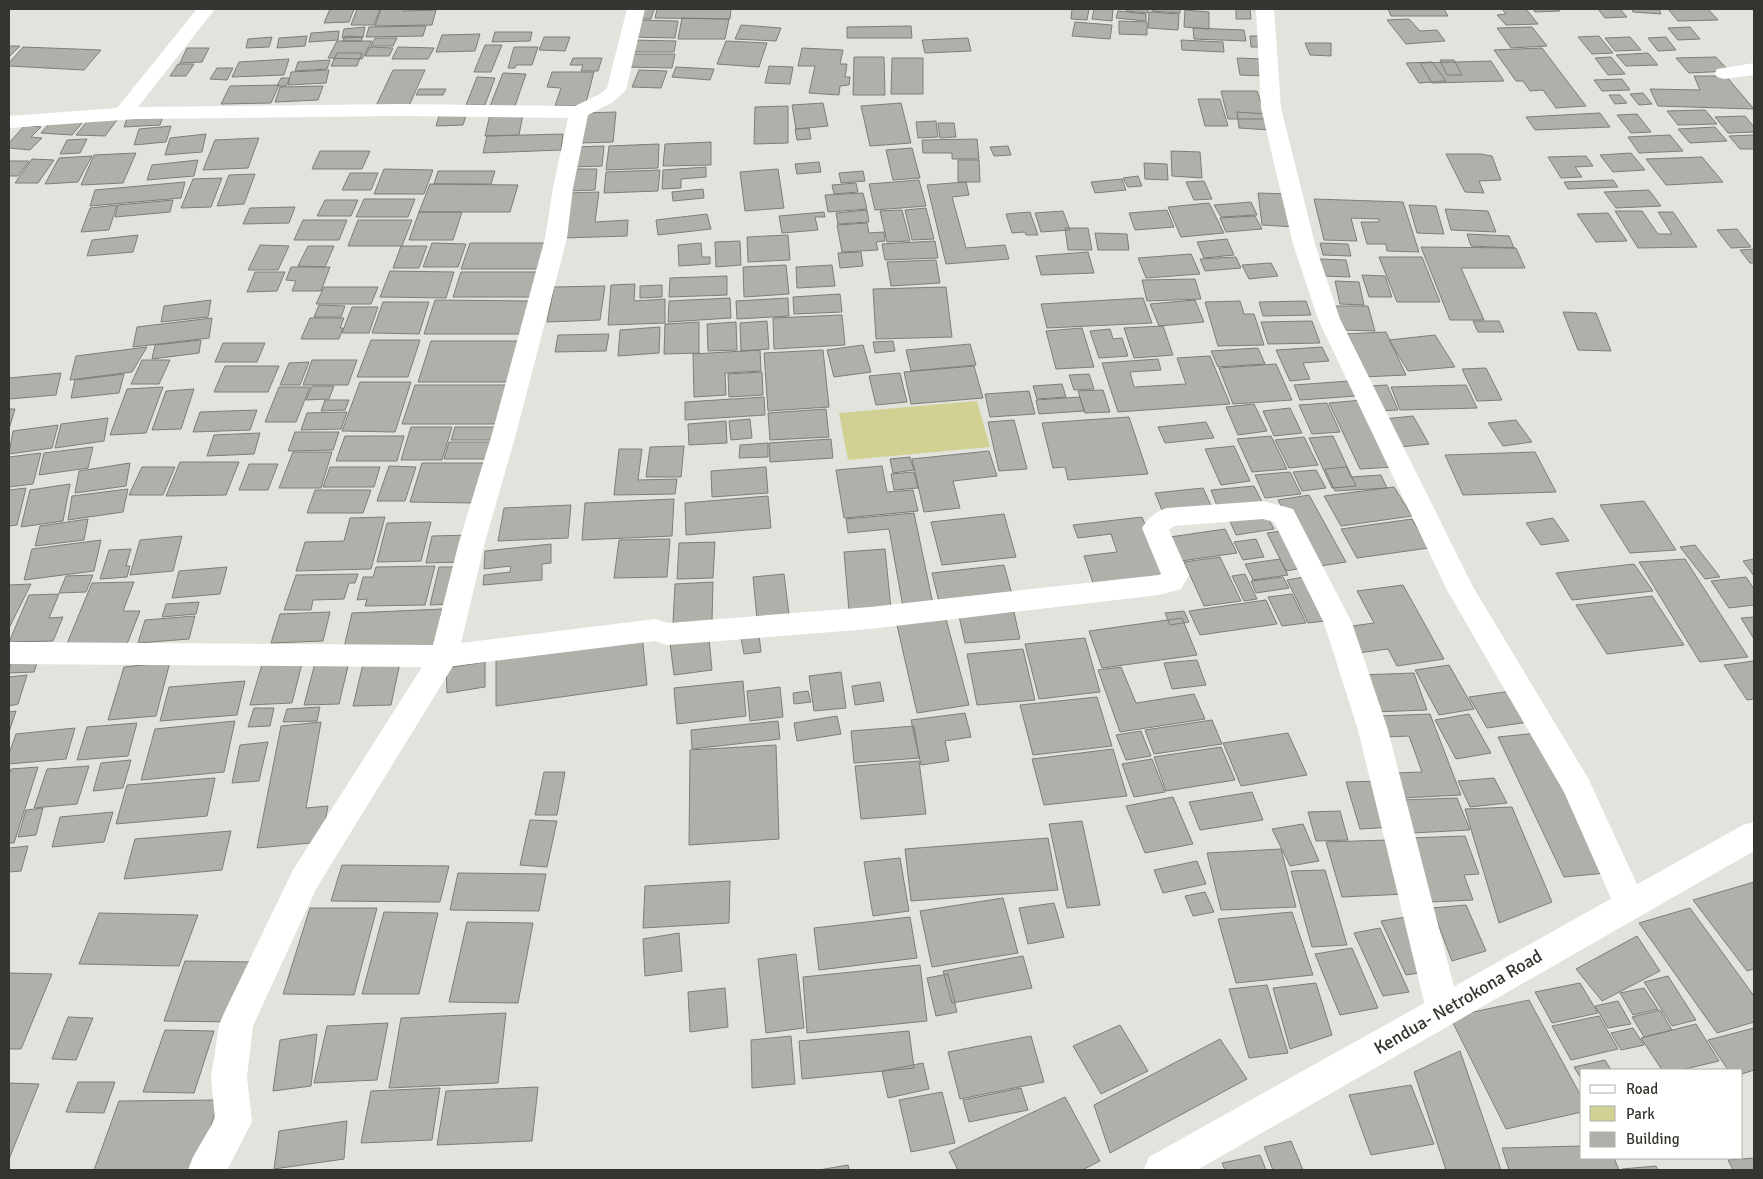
<svg xmlns="http://www.w3.org/2000/svg" width="1763" height="1179" font-family="Signika,sans-serif">
<rect width="100%" height="100%" fill="#e2e3dc"/>
<!-- green -->
<path fill="#d1d194" d="M977,401l13,46 -142,13 -9,-47z"/>
<!-- building -->
<path fill="#b0b0aa" stroke="#7e7e78" d="M330,9h24l-5,13 -25,1z
M357,9h23l-6,16h-23z
M381,9h23l-1,2 33,-1 -4,15 -57,1z
M639,9h15l-3,10h-15z
M657,9h74l-1,10 -75,-1z
M1072,9h17l-2,11 -16,-1z
M1094,9h19l-1,12 -20,-2z
M1126,9h22v4l-22,-2z
M1152,9h28v4l-28,-2z
M1236,9h14l1,10h-15z
M1388,9h56l4,7h-57z
M1502,9h24l12,15 -32,1 -9,-10 9,-1z
M1533,9h25l2,2 -25,1z
M1598,9h22l7,8 -22,1z
M1632,9h27l2,5 -28,-2z
M1668,9h40l10,11 -40,1z
M1185,10l24,2v17l-25,-2z
M1118,11l28,3v7l-30,-3z
M1149,12l30,2 -1,16 -30,-2z
M682,18l47,1 -4,20h-47z
M1409,19l11,12 17,-1 8,11 -39,3 -19,-24z
M635,20l43,1 -3,17 -45,-1z
M1119,21l28,1v13l-28,-1z
M1075,22l37,3 -2,14 -38,-3z
M741,25l40,3 -5,13 -41,-2z
M426,26l-3,10 -57,1 3,-10z
M911,26l1,12h-65v-11z
M365,27l-2,10 -21,1 2,-9z
M1532,27l15,19 -36,2 -14,-20z
M1690,27l10,12 -22,1 -10,-12z
M1193,28l51,2 2,11 -52,-2z
M339,31l-1,9 -29,2 2,-9z
M495,32h37l-2,9 -38,1z
M480,34l-5,17 -39,1 6,-17z
M307,36l-2,10 -28,2 2,-10z
M345,36l18,1 -2,4h-18z
M1250,36h13l1,11h-13z
M1599,36l14,17 -21,1 -14,-17z
M272,37l-3,10 -23,1 2,-9z
M544,37h26l-5,14 -26,-1z
M1630,37l11,13 -26,1 -10,-13z
M1666,37l10,13 -18,1 -10,-13z
M375,38h22l-4,8h-22z
M968,38l3,13 -46,2 -3,-13z
M631,40l45,1 -2,11h-46z
M1181,40l42,2 1,10 -42,-2z
M337,41h35l-10,18 -34,-1z
M726,41l41,2 -8,24 -42,-3z
M1305,43h26v13l-21,-1z
M485,45h17l-11,27h-17z
M9,46h11l-11,11z
M23,47l78,3 -17,20 -75,-4v-3z
M370,47l23,1 -4,8h-24z
M398,47l36,1 -6,11h-36z
M514,47h24l-6,18h-16l-1,3h-7z
M187,48h22l-7,14 -22,1z
M802,48l41,2 -3,14h7l-2,13h5l-1,8 -9,1 -1,9 -30,-2 6,-27h-17z
M1542,48l44,58 -30,2 -13,-18 -13,1 -7,-10h-7l-22,-31z
M337,53h25l-5,13h-26z
M1648,53l10,12 -32,1 -10,-11z
M627,54h48l-3,14 -48,-1z
M854,57h30l1,38h-32z
M1611,57l14,17 -17,1 -13,-17z
M1716,57l13,14 -40,2 -13,-15z
M573,58h29l-4,13h-17l2,-6h-13z
M892,58h31v36h-32z
M1237,58l24,1 2,17 -23,-1z
M289,59l-5,16 -52,2 7,-15z
M330,60l-3,9 -32,2 3,-9z
M1440,60h14l8,15h-15z
M1491,61l13,20 -72,2 -12,-20z
M1432,62l14,19 -27,2 -13,-20z
M178,64h16l-8,12h-16z
M769,66l24,1 -3,17 -25,-1z
M676,67l38,2 -4,11 -38,-3z
M217,68h16l-6,12 -17,-1z
M329,70l-3,13 -38,2 3,-13z
M393,70h32l-17,38h-33z
M639,70l28,1 -6,17 -29,-1z
M552,72h42l-9,34h-30l6,-18 -14,-1z
M503,73l23,1 -11,32h-25z
M1694,76h32l28,33 -96,-3 -8,-17 50,1z
M477,77l18,1 -10,27h-19z
M281,78h9l-4,8h-9z
M1622,79l8,11 -28,1 -8,-11z
M279,85l-8,18 -50,1 9,-18z
M323,86l-5,14 -43,2 5,-15z
M419,89h27l-3,6h-27z
M1221,91h36l10,28h-39z
M1643,93l9,11 -13,1 -9,-11z
M1609,95h11l7,8 -12,1z
M1198,99h22l8,27h-23z
M823,103l5,23 -32,3 -4,-24z
M901,103l10,40 -41,3 -9,-40z
M788,106v37l-34,1 1,-37z
M524,109l-5,26 -34,1 6,-26z
M1705,110l12,14 -39,1 -11,-14z
M165,111l-5,14 -36,2 5,-14z
M95,112h28l-18,24 -29,-1z
M467,112l-4,13 -27,1 4,-13z
M616,112l-3,30 -33,1 4,-30z
M1237,112l31,2 2,16 -31,-2z
M1600,113l10,14 -75,3 -9,-13z
M1637,114l14,18 -20,1 -14,-18z
M57,115l31,1 -16,19 -31,-2z
M1745,116l9,11v5l-26,1 -13,-16z
M936,121l2,16 -20,1 -2,-16z
M938,123h16l2,14 -16,1z
M25,125l16,2 -10,10 11,1 -12,12 -21,-2v-5z
M171,126l-5,16 -32,3 5,-16z
M1715,127l12,14 -37,2 -12,-14z
M809,128l2,11 -14,1 -2,-11z
M206,134l-4,18 -37,3 5,-17z
M563,134l-2,16 -78,3 4,-17z
M1670,135l13,16 -44,2 -11,-16z
M1754,135v14h-14l-11,-13z
M259,138l-11,30 -45,2 12,-30z
M87,139l-7,14 -20,1 7,-14z
M977,139l2,20h-27v-6h-29l-1,-13z
M711,142v23l-48,1 2,-22z
M659,144l-1,24 -52,2 3,-24z
M604,146l-2,20 -29,1 2,-20z
M1008,146l3,9 -17,1 -4,-9z
M912,148l8,30 -27,2 -7,-30z
M320,151h50l-8,18h-50z
M1171,151l29,1 2,26 -30,-2z
M136,153l-13,30 -42,2 13,-30z
M1631,153l14,17 -32,2 -13,-17z
M1446,154h34l12,2 9,24 -22,1 5,12 -19,-1z
M92,156l-14,26 -33,2 14,-26z
M1586,156l7,10 -18,1 7,10 -21,1 -13,-21z
M1702,157l21,25 -57,3 -20,-26z
M32,159l22,1 -16,23h-23z
M198,160l-4,16 -47,4 5,-15z
M958,160h21l1,22h-22z
M9,161h20l-11,15h-9z
M819,162l2,10 -24,2 -2,-10z
M1144,163l23,1 1,16 -23,-1z
M706,167v10l-25,2v9l-19,1 1,-19z
M384,169l49,1 -9,24h-50z
M572,169h25l-2,21 -26,1z
M778,169l6,39 -39,3 -5,-39z
M660,170l-2,21 -54,2 2,-21z
M438,171h57l-4,13h-57z
M863,171l2,10 -24,2 -2,-10z
M350,173h28l-7,17h-29z
M255,174l-11,30 -27,2 12,-31z
M1138,176l4,10 -14,1 -5,-9z
M222,178l-11,29 -30,1 12,-29z
M1122,179l4,11 -31,3 -4,-11z
M919,180l7,26 -51,4 -6,-26z
M1613,180l5,7 -50,2 -4,-7z
M1204,181l8,18 -18,1 -8,-18z
M185,182l-4,16 -91,8 5,-16z
M966,182l3,13 -17,2 14,51 39,-3 4,14 -63,5 -19,-79z
M856,183l2,9 -24,2 -2,-9z
M430,184l88,1 -8,27h-91z
M703,189l1,9 -31,3 -1,-9z
M1649,190l12,16 -45,2 -12,-16z
M599,192l-4,30 33,-2 -1,16 -64,2 6,-45z
M863,193l4,16 -39,3 -3,-17z
M1258,193l31,1 6,33 -33,-2z
M364,199h51l-7,18h-52z
M1314,199l89,3 16,50 -32,-1 -1,-7h-19l-6,-22h18v-3l-28,-1 6,23 -33,-1z
M173,200l-3,12 -55,5 3,-12z
M325,200h33l-7,16h-34z
M1251,202l6,13 -36,2 -7,-12z
M1209,203l15,30 -43,4 -13,-30z
M117,205l-8,25 -28,2 9,-24z
M1409,205l27,1 8,28 -27,-1z
M295,207l-6,16 -46,1 7,-16z
M926,208l8,31 -22,1 -7,-30z
M1445,209l43,2 8,21 -45,-2z
M867,210l2,12 -31,2 -2,-11z
M902,210l8,31 -23,1 -7,-31z
M1167,210l7,17 -39,3 -6,-17z
M1063,211l7,19 -29,2 -6,-19z
M1615,211h27l16,23h14l-14,-22h15l24,35 -59,1z
M419,212h43l-9,28h-44z
M824,212l1,5h-10l3,13 -36,3 -3,-17z
M1030,212l8,23h-12l-1,-3 -13,1 -6,-19z
M1608,213l19,28 -31,1 -19,-28z
M707,214l4,15 -53,6 -2,-15z
M1255,216l7,13 -36,3 -6,-14z
M303,220h44l-8,20h-45z
M358,220h54l-10,26h-54z
M867,223l2,10 15,-1 1,9 -9,1 2,8 -36,2 -5,-27z
M1065,228h23l4,22h-24z
M1737,229l14,18 -20,1 -14,-18z
M1095,233l32,1 2,16h-31z
M1467,234l42,2 5,12 -43,-2z
M138,235l-5,17 -46,4 5,-16z
M788,235l2,25 -42,2 -1,-25z
M1227,239l7,16 -30,3 -7,-16z
M740,241l1,24 -25,2 -1,-25z
M935,241l3,17 -53,2 -3,-16z
M432,243l34,1 -8,23h-35z
M470,243h79l-7,26h-81z
M701,243l1,14h8v7l-31,2 -1,-21z
M1320,243l28,1 3,12 -28,-1z
M260,245l29,1 -11,24h-30z
M308,246h26l-9,21 -27,-1z
M401,246h26l-8,22h-26z
M1421,247l95,1 9,20h-64l23,52h-34z
M1754,249v14h-4l-10,-13z
M861,252l2,14 -23,2 -2,-15z
M1088,252l6,21 -53,2 -5,-19z
M1191,254l9,20 -54,4 -8,-20z
M1236,257l5,11 -36,3 -5,-12z
M1379,257h43l18,45h-43z
M1320,259l26,1 4,17 -26,-1z
M936,260l4,23 -49,3 -4,-24z
M1271,263l7,13 -29,3 -7,-14z
M786,265l3,29 -45,3 -1,-30z
M832,265l3,21 -38,2 -1,-21z
M291,267h39l-9,24h-29l4,-10 -10,-1z
M390,271l64,1 -8,26 -66,-1z
M255,272h30l-8,19 -30,1z
M461,272h78l-6,25h-80z
M1362,275l23,1 7,21h-23z
M727,276v19l-58,2 1,-19z
M1195,279l6,20 -54,2 -5,-21z
M1335,281l24,1 5,23 -24,-1z
M635,284l-1,17 31,-2v24l-57,2 3,-40z
M662,285v12l-22,1v-12z
M605,286l-5,34 -53,2 7,-35z
M324,287h54l-7,17h-55z
M946,287l6,50 -76,2 -3,-50z
M840,294l2,18 -48,2 -1,-17z
M730,298l1,20 -63,4 1,-21z
M788,298l1,18 -52,3 -1,-18z
M1143,298l9,25 -105,5 -6,-24z
M211,300l-3,17 -47,5 3,-16z
M435,300l94,1 -9,33h-96z
M1195,300l9,22 -45,4 -9,-22z
M1240,301l4,13h10l10,31 -46,1 -13,-44z
M1306,301l5,14 -48,1 -4,-14z
M383,302h46l-10,32 -47,-1z
M319,305l26,1 -4,11h-27z
M1335,306h33l7,25 -33,-1z
M352,307h26l-9,26h-27z
M1563,312l33,1 15,38 -33,-1z
M842,315l3,30 -71,4 -1,-31z
M212,318l-3,20 -76,9 4,-20z
M310,318h34l-4,10h3l-4,11h-38z
M767,321l2,28 -28,2 -1,-28z
M1312,321l8,22 -52,1 -7,-22z
M1473,321h26l5,11h-26z
M699,322v31l-35,1 1,-30z
M736,322l1,28 -29,1 -1,-27z
M1163,326l10,29 -39,3 -10,-30z
M660,327l-1,26 -41,3 2,-26z
M1082,328l12,39 -38,2 -10,-38z
M1110,329l3,10 9,-1 6,18 -29,2 -9,-27z
M1386,332l20,43 -43,2 -19,-43z
M609,334l-3,17 -51,1 3,-17z
M1435,335l20,32 -47,4 -19,-31z
M201,340l-2,13 -47,6 3,-14z
M371,340h49l-12,37h-51z
M431,341h90l-11,41h-92z
M893,341l2,10 -20,2 -2,-11z
M223,343h42l-8,19h-42z
M970,344l6,21 -65,6 -5,-21z
M863,345l8,27 -37,5 -7,-27z
M147,347l-15,25 -62,8 6,-24z
M1322,347l7,14 -26,2 7,16 -20,2 -14,-31z
M1258,348l7,16 -47,3 -7,-16z
M760,350l1,21 -36,2 1,22 -32,2 -1,-43z
M823,350l6,57 -61,4 -4,-58z
M1210,356l20,48 -112,8 -16,-49 56,-4 3,11 -31,2 4,15 52,-3 -9,-26z
M142,360h28l-11,24h-28z
M312,360h45l-9,25h-45z
M309,362l-9,23h-20l9,-22z
M1276,364l16,36 -59,4 -14,-36z
M225,366h54l-11,26h-54z
M974,366l9,32 -72,6 -7,-32z
M1486,368l16,32 -25,1 -15,-32z
M762,372l1,23 -34,2 -1,-23z
M61,373l-5,22 -47,4v-21z
M900,373l7,29 -31,3 -7,-29z
M124,374l-5,19 -48,5 4,-18z
M1089,374l5,15 -20,1 -5,-15z
M1349,381l7,15 -56,4 -6,-15z
M360,382h51l-16,50 -53,-1z
M1062,384l4,13 -29,2 -4,-13z
M415,385h93l-10,39h-96z
M1387,385l11,25 -19,1 -10,-25z
M1466,385l11,23 -77,2 -9,-23z
M312,386h22l-5,13 -23,1z
M163,387l-17,46 -36,2 17,-46z
M279,387h31l-14,35h-31z
M194,389l-13,40 -29,1 14,-39z
M1103,390l7,22 -25,1 -7,-22z
M1029,391l6,23 -45,3 -5,-23z
M764,397l1,18 -80,5v-18z
M1080,397l4,14 -45,3 -3,-14z
M325,400h24l-4,10 -24,1z
M1362,400l32,67 -34,2 -31,-66z
M1327,403l13,29 -28,2 -13,-29z
M1254,404l13,27 -29,4 -12,-28z
M1290,408l12,25 -28,3 -11,-25z
M9,409h6l-6,20z
M826,409l3,28 -59,3 -2,-27z
M257,410l-7,20 -57,2 7,-20z
M347,412l-6,17 -40,1 6,-17z
M1413,416l16,28 -29,3 -16,-28z
M1129,417l19,57 -80,6 -3,-13 -12,1 -11,-45z
M108,418l-4,23 -49,7 6,-24z
M750,419l2,19 -21,2 -2,-19z
M1014,420l13,49 -28,2 -11,-49z
M1516,420l16,22 -29,4 -15,-23z
M726,421l1,22 -38,2 -1,-21z
M1206,422l8,16 -49,5 -7,-16z
M58,425l-6,23 -43,6 4,-23z
M411,427h41l-10,33h-41z
M455,427h43l-4,13h-43z
M295,432h44l-6,18 -45,1z
M260,433l-6,21 -47,2 7,-21z
M345,436h59l-7,25h-61z
M1271,436l16,33 -35,3 -15,-33z
M1333,436l23,50 -24,2 -23,-50z
M1304,437l14,28 -29,3 -14,-28z
M831,439l2,19 -63,4 -1,-19z
M449,442h43l-4,17h-44z
M768,443v14l-29,1 1,-13z
M684,446l-3,31h-35l4,-30z
M1234,446l16,35 -29,4 -16,-36z
M93,447l-5,21 -49,7 5,-22z
M619,449h23l-4,31 39,-1 -2,15 -61,1z
M989,451l8,25 -44,5 7,27 -36,4 -12,-53z
M293,452h39l-11,36h-42z
M1535,452l21,40 -93,3 -18,-40z
M41,453l-8,31 -24,3v-30z
M910,457l4,13 -21,3 -3,-14z
M180,462h59l-13,33 -60,1z
M130,463l-4,23 -51,7 4,-22z
M422,463h63l-10,40 -65,-1z
M249,464h29l-10,26h-29z
M389,466l27,1 -11,34h-28z
M882,466l5,26 26,-2 5,21 -74,7 -8,-48z
M142,467h33l-12,28h-34z
M330,467h50l-6,20h-51z
M766,467l2,26 -56,4 -1,-26z
M1347,467l4,10 30,-2 6,13 -52,3 -10,-22z
M1316,470l10,18 -24,3 -9,-19z
M914,472l4,16 -24,2 -3,-16z
M1290,472l11,22 -36,4 -10,-23z
M70,484l-7,37 -42,6 9,-37z
M1254,486l10,20 -45,5 -8,-21z
M1394,487l18,29 -71,10 -17,-30z
M26,488l-9,37 -8,1v-36z
M1203,488l10,22 -49,5 -9,-22z
M128,489l-5,23 -55,8 4,-24z
M315,490h56l-8,23h-56z
M1309,495l37,67 -32,5 -36,-67z
M768,496l3,32 -85,7 -1,-32z
M674,499l-2,37 -90,4 3,-37z
M1644,501l32,49 -46,3 -30,-48z
M571,505l-3,33 -70,3 6,-33z
M914,513l19,91 -30,3 -14,-78 -41,4 -2,-14z
M1004,514l12,43 -74,8 -11,-43z
M1266,514l8,15 -38,6 -7,-16z
M385,517l-14,52 -75,2 9,-29 39,-1 6,-23z
M1142,517l26,63 -73,9 -11,-33 33,-4 -6,-18 -33,4 -5,-13z
M1553,518l16,23 -28,4 -15,-22z
M88,519l-4,21 -49,6 5,-20z
M1412,519l17,29 -72,10 -16,-29z
M431,522l-10,39 -44,1 10,-39z
M1225,529l12,24 -56,8 -11,-24z
M1288,530l20,37 -22,4 -19,-38z
M469,535l-7,27 -36,1 6,-27z
M182,536l-9,35 -43,4 10,-35z
M670,539l-3,38 -53,1 5,-38z
M1256,539l8,18 -21,3 -9,-18z
M101,540l-7,31 -70,9 8,-31z
M715,542l-2,36 -36,1 2,-36z
M551,544v19l-9,1v16l-59,5 1,-10 26,-3 1,-6 -27,3 1,-18z
M1695,545l25,32 -15,2 -25,-32z
M131,549l-5,17h4l-3,11 -27,2 9,-29z
M885,549l6,60 -42,2 -5,-59z
M1220,557l21,44 -37,5 -20,-44z
M1280,559l8,16 -35,5 -8,-16z
M1685,559l63,98 -48,5 -61,-100z
M1754,559v17l-11,-15z
M1634,564l19,27 -81,9 -16,-27z
M1004,565l9,33 -73,8 -8,-33z
M435,566l-10,39 -60,1 2,-7 -10,1 6,-23h10l3,-10z
M227,567l-7,27 -48,4 7,-27z
M439,567h21l-8,37 -22,1z
M358,574l-3,9h-6l-5,16 -31,1 -2,10h-27l12,-35z
M784,574l5,41 -32,4 -4,-42z
M1245,574l12,25 -13,2 -12,-25z
M93,575l-7,17 -27,1 7,-17z
M1310,576l23,44 -25,3 -21,-43z
M1283,577l6,11 -33,5 -5,-12z
M1746,577l8,12v16l-25,3 -18,-27z
M134,582l-11,29h17l-13,33 -61,2 26,-63z
M713,582l-1,39 -39,2 2,-39z
M31,584l-22,44v-43z
M1403,585l41,74 -47,7 -9,-17 -30,4 -13,-26 29,-4 -17,-32z
M59,594l-10,24 14,-1 -10,24 -44,1 20,-47z
M1292,594l14,29 -24,3 -14,-29z
M1652,596l32,49 -77,9 -31,-49z
M1266,600l11,24 -77,11 -11,-24z
M199,602l-3,12 -34,3 4,-13z
M442,609l-7,39 -92,4 9,-39z
M1184,611l5,11 -19,3 -5,-12z
M330,612l-7,29 -52,2 9,-29z
M1014,612l6,27 -55,4 -6,-27z
M195,616l-6,23 -51,4 7,-23z
M1754,617v22l-13,-21z
M1182,618l15,37 -95,13 -13,-37z
M946,619l23,86 -52,8 -20,-88z
M642,634l5,51 -151,21v-53z
M759,635l2,17 -17,2 -3,-16z
M1085,638l15,54 -61,7 -14,-55z
M709,639l3,31 -38,5 -4,-32z
M1023,649l12,51 -58,5 -10,-51z
M39,657l-5,15 -25,1 2,-14z
M303,660l-11,43 -42,2 13,-44z
M1197,660l9,25 -34,4 -8,-26z
M1754,661v38l-7,1 -23,-35z
M170,662l-14,54 -48,4 16,-53z
M349,662l-10,42 -35,1 11,-42z
M485,662v25l-38,6 -1,-25z
M400,663l-9,42 -38,1 10,-42z
M1449,665l25,44 -35,6 -24,-45z
M1121,667l15,36 58,-9 11,25 -85,13 -22,-62z
M841,672l5,36 -32,3 -5,-35z
M1414,673l13,37 -55,2 -12,-37z
M27,675l-9,29 -9,2v-29z
M245,681l-8,34 -77,6 9,-34z
M743,681l3,35 -69,8 -3,-36z
M880,682l4,19 -29,4 -3,-19z
M780,687l3,30 -33,4 -3,-30z
M808,691l3,11 -17,2 -1,-11z
M1511,691l18,31 -42,6 -18,-31z
M1097,697l15,49 -79,9 -13,-50z
M320,707l-3,14 -34,1 4,-13z
M254,708h20l-4,18 -22,1z
M16,711l-7,21v-20z
M965,713l6,24 -26,4 4,20 -28,4 -10,-45z
M1430,714l31,81 -58,3 -9,-25 28,-1 -13,-36 -23,1 -7,-21z
M1469,714l22,39 -35,6 -21,-39z
M837,716l4,18 -44,7 -3,-18z
M1212,720l10,24 -68,10 -9,-24z
M235,721l-11,51 -83,8 14,-51z
M778,721l2,18 -88,10 -1,-19z
M321,722l-15,86 22,-2 -7,36 -64,6 24,-122z
M137,723l-9,33 -51,4 10,-33z
M914,726l5,32 -65,5 -3,-32z
M75,728l-9,31 -57,5v-10l7,-20z
M1141,731l10,25 -25,4 -10,-25z
M1288,733l19,42 -66,11 -18,-43z
M1538,733l69,140 -43,4 -66,-140z
M268,742l-9,39 -27,2 8,-38z
M776,745l3,94 -90,6 1,-95z
M1221,747l14,33 -69,11 -12,-34z
M1113,749l14,47 -83,9 -12,-46z
M1152,759l13,33 -31,5 -12,-33z
M131,760l-8,28 -30,3 8,-28z
M919,761l7,53 -65,5 -6,-53z
M89,766l-12,38 -43,4 13,-39z
M38,767l-24,76h-5v-68l2,-6z
M544,772h21l-8,43h-22z
M215,778l-8,38 -91,8 11,-39z
M1494,778l13,25 -37,4 -12,-26z
M1380,781l15,46 -35,2 -14,-47z
M1252,792l11,28 -63,10 -11,-28z
M1173,797l20,47 -48,9 -19,-47z
M1457,798l13,32 -58,3 -11,-33z
M1512,807l40,95 -53,21 -34,-114z
M43,808l-7,27 -18,2 8,-27z
M1340,811l8,29 -32,1 -8,-29z
M113,812l-9,30 -52,5 8,-30z
M530,820l27,1 -10,46 -27,-2z
M1082,821l18,84 -33,3 -18,-84z
M1303,824l16,37 -29,5 -18,-37z
M231,831l-9,39 -98,9 11,-40z
M1465,836l14,38 -15,1 9,25 -43,2 -21,-64z
M1048,838l10,52 -147,11 -6,-52z
M1388,840l18,54 -64,3 -16,-55z
M28,846l-7,25 -12,1v-24z
M1281,849l15,58 -75,3 -14,-57z
M900,858l9,53 -36,5 -9,-54z
M1197,861l9,23 -43,9 -9,-23z
M342,865l107,1 -9,36 -109,-1z
M1325,870l22,75 -35,2 -21,-76z
M458,873l88,1 -7,37 -89,-1z
M730,881l-1,42 -86,5 2,-42z
M1754,882v87l-7,2 -54,-71z
M1205,892l9,20 -21,4 -8,-20z
M1003,898l15,55 -86,14 -12,-56z
M1054,903l10,34 -36,7 -9,-36z
M1466,905l20,46 -34,10 -20,-53z
M310,908h67l-23,87 -71,-1z
M1690,908l64,88v26l-37,11 -78,-110z
M384,912l54,1 -19,81h-57z
M1292,912l21,63 -77,8 -18,-64z
M99,913l99,2 -19,51 -100,-2z
M910,917l7,41 -98,12 -5,-42z
M1406,917l26,54 -26,4 -25,-54z
M467,922l66,1 -15,80 -69,-1z
M1380,928l29,64 -26,4 -29,-63z
M679,933l3,38 -37,5 -2,-37z
M1637,936l23,35 -58,30 -26,-32z
M1352,948l26,60 -38,7 -25,-61z
M796,954l8,74 -38,5 -8,-74z
M1023,956l9,32 -80,15 -9,-32z
M185,961l69,1 -20,60 -70,-1z
M920,965l7,56 -120,12 -4,-56z
M9,973l43,1 -31,75h-12z
M948,974l9,38 -21,4 -9,-38z
M1668,976l28,44 -24,6 -28,-44z
M1316,983l16,52 -42,14 -17,-61z
M1580,983l18,30 -46,10 -17,-31z
M1267,985l21,68 -39,5 -20,-69z
M725,988l3,39 -38,5 -2,-40z
M1644,988l14,21 -25,6 -13,-22z
M1529,1000l53,98v14l-76,17 -56,-112z
M1618,1001l13,23 -23,4 -13,-22z
M1660,1010l12,20 -28,7 -12,-20z
M506,1013l-8,70 -109,5 12,-70z
M1599,1016l19,33 -47,11 -19,-34z
M68,1017l25,1 -17,42 -24,-1z
M388,1023l-11,57 -63,3 13,-57z
M1696,1024l23,37 -38,9h-19l-21,-32z
M1120,1025l28,46 -47,23 -28,-48z
M1633,1028l11,17 -23,5 -10,-17z
M1754,1028v42l-12,4v-4h-14l-20,-30z
M165,1030l49,1 -20,62 -51,-1z
M909,1031l5,37 -112,11 -3,-38z
M317,1034l-6,52 -38,5 7,-51z
M791,1036l4,48 -43,4 -1,-48z
M1031,1036l13,46 -84,17 -12,-47z
M1220,1039l27,40 -137,74 -16,-48z
M1460,1051l41,119h-55l-32,-98z
M1605,1060l6,10h-29v10l-8,-13z
M923,1063l6,26 -41,9 -6,-27z
M78,1082h37l-11,31 -38,-1z
M9,1083l30,1 -30,75z
M1411,1085l23,59 -63,11 -22,-60z
M538,1087l-6,54 -95,4 9,-54z
M440,1088l-8,52 -71,3 10,-52z
M1021,1088l7,22 -59,12 -6,-22z
M942,1092l13,51 -44,9 -12,-52z
M1065,1097l35,64 -18,9h-124l-9,-18z
M219,1100l-22,70h-103l25,-69z
M347,1121l-3,38 -70,10 5,-38z
M1291,1141l12,29h-30l-9,-23z
M1582,1146v12h32l5,12h-110l-7,-22z
M1260,1155l6,15h-41l-3,-7z
M1754,1158v12h-21l-5,-10z
M848,1165l1,5h-30z
M1656,1166l2,4h-36v-1z"/>
<g fill="none" stroke-linecap="round" stroke-linejoin="round">
<!-- minor -->
<path fill="#fff" fill-rule="evenodd" d="M197,9h18l-77,98 260,-3 177,2 25,-12 7,-6 20,-79h18l-19,81 -13,12 -25,13 -15,73 -6,50 -51,196 -31,108 -24,101 194,-24 13,4 202,-16 289,-32 2,-1 -19,-46c6,-10 14,-17 25,-20l96,-7 30,8 59,114 36,107 72,280 -5,11 -12,5 -12,-5 -5,-11 -68,-280 -34,-107 -50,-101 -11,-3 -89,7 -5,4 20,45 -8,14 -22,6 -289,34 -202,16 -13,-4 -202,25 -137,223 -63,137 -6,51 5,45 -25,48h-39l5,-13 22,-38 -4,-42 8,-52 5,-12 69,-143 129,-203 -413,-3v-22l424,3 26,-103 33,-108 53,-196 8,-50 15,-70 -170,-2 -262,3 -127,9v-12l108,-8z
M1256,9h18l7,99 34,136 25,75 133,268 115,191 58,126 -4,10 -12,4 -12,-4 -54,-122 -117,-202 -129,-271 -25,-75 -32,-136z
M1754,63v12l-30,4 -7,-2 -2,-4 2,-4z"/>
<!-- secondary -->
<path fill="#fff" fill-rule="evenodd" d="M1754,822v29l-557,319h-53l5,-13 594,-332z"/>
</g>
<g text-anchor="middle" stroke-width="4.5" stroke-linejoin="round" paint-order="stroke">
<!-- near-street labels -->
<g font-size="18" fill="#343431" stroke="#fffffe">
<text transform="translate(1458 1002) rotate(-30)" y="6">Kendua- Netrokona Road</text>
</g>
</g>
<!-- border -->
<rect width="1763" height="1179" fill="none" stroke="#343431" stroke-width="20"/>
<!-- legend -->
<rect x="1580" y="1069" width="162" height="90" fill="#fffffe" stroke="#aeaeac"/>
<rect x="1590" y="1085" width="25" height="8" fill="#ffffff" stroke="#aeaeac"/>
<text x="1626" y="1094" font-size="15" fill="#343431">Road</text>
<rect x="1590" y="1106" width="25" height="15" fill="#d1d194" stroke="#aeaeac"/>
<text x="1626" y="1119" font-size="15" fill="#343431">Park</text>
<rect x="1590" y="1132" width="25" height="15" fill="#b0b0aa" stroke="#aeaeac"/>
<text x="1626" y="1144" font-size="15" fill="#343431">Building</text>
</svg>
